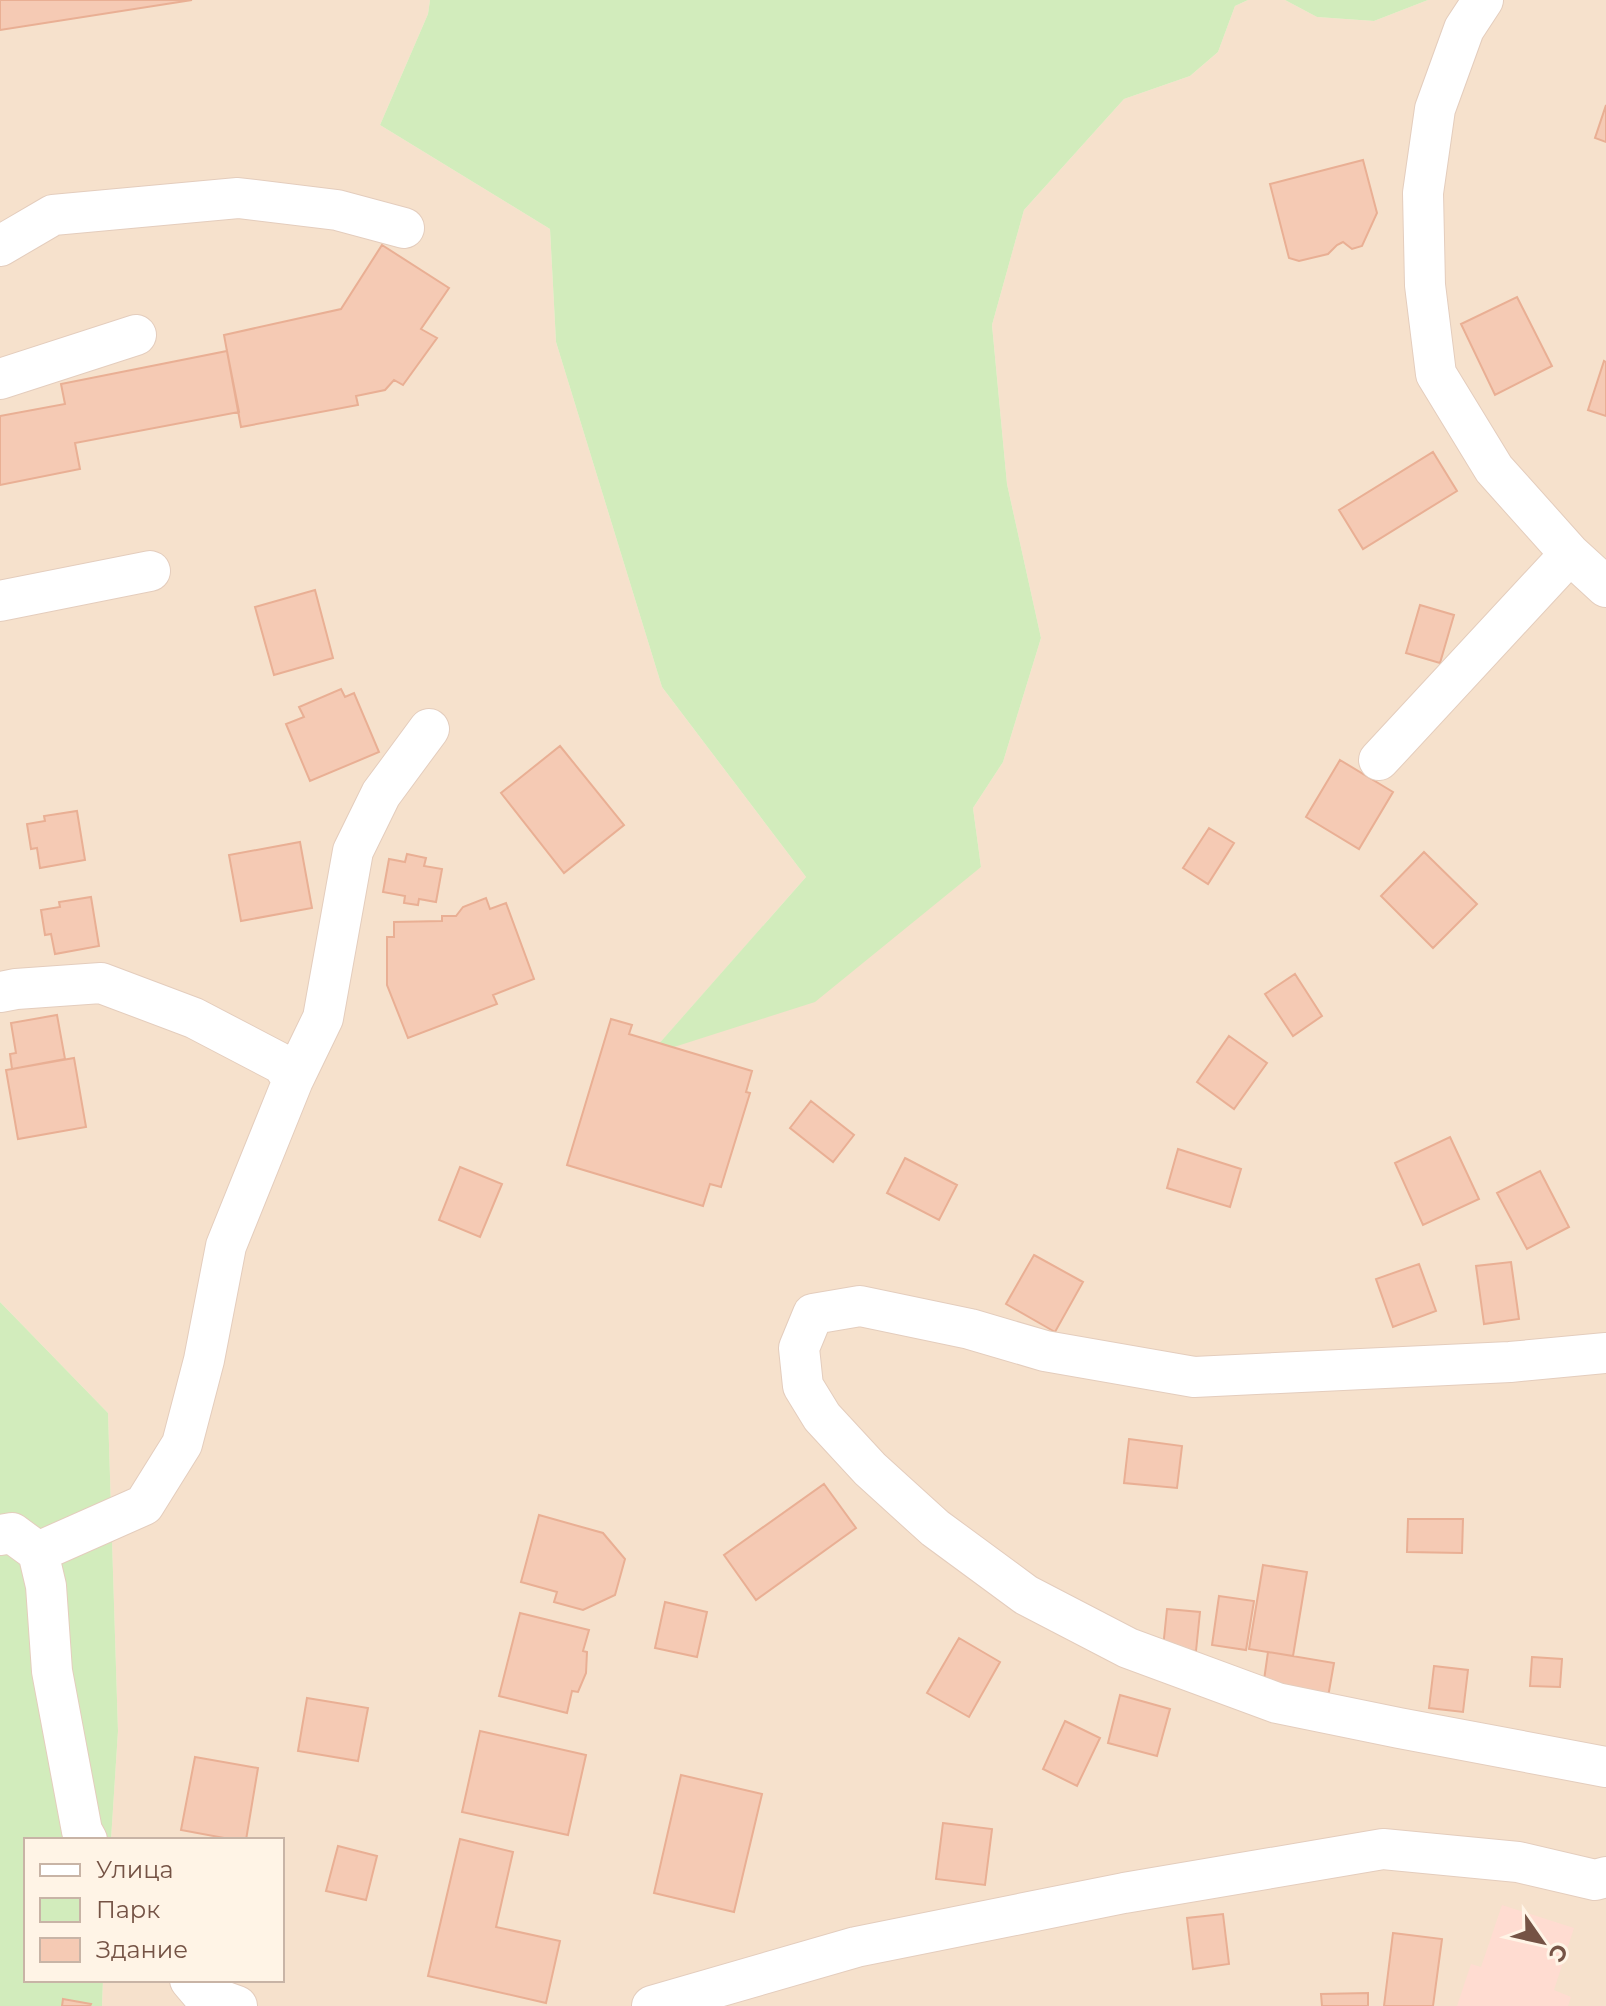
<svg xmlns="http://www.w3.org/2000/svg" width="1606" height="2006" font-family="Montserrat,sans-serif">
<rect width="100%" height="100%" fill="#fef0de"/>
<!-- residential -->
<path fill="#f6e1cc" d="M0,0h430l-2,14 -48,111 170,104 6,113 106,345 144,190 -155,176 330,-186 -8,-59 30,-46 38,-124 -34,-154 -15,-159 32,-115 100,-111 66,-23 28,-24 17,-46 13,-6h37l32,17 57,4 54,-21h178v2006h-1504l1,-26h179v-140h-171l7,-109 -10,-318 -108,-111z"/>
<!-- commercial -->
<path fill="#ffdcd1" d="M1502,1905l72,23 -20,62 17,7 -3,9h-111l14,-42 10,3z"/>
<!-- green -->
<path fill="#d2ecbc" d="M430,0h818l-13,6 -17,46 -28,24 -66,23 -100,111 -32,115 15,159 34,154 -38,124 -30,46 8,59 -166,135 -166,53 157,-178 -144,-190 -106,-345 -6,-113 -170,-104 48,-111z
M1285,0h143l-54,21 -57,-4z
M0,1302l108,111 10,318 -7,109h-85v140h77l-1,26h-102z"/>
<!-- building -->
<path fill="#f5cab4" stroke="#e9af94" stroke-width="2" d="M0,0h192l-192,30z
M1606,105v37l-11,-4z
M1363,160l14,53 -15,33 -10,3 -9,-7 -6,3 -9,9 -29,7 -10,-3 -19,-74z
M382,245l67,43 -28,41 16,9 -34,47 -9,-5 -9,10 -29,6 2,9 -117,22 -17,-92 117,-26z
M1517,297l35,69 -57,29 -34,-71z
M227,351l12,61 -164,31 5,26 -80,16v-69l65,-12 -4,-20z
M1604,361l2,1v54l-18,-6z
M1433,452l24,39 -94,58 -24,-39z
M315,590l18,68 -59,17 -19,-68z
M1420,605l34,10 -14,48 -34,-10z
M341,689l4,8 9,-4 25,59 -69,29 -24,-57 18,-7 -5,-10z
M560,746l64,79 -60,48 -63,-80z
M1340,760l53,32 -34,57 -53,-32z
M77,811l8,49 -45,8 -3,-20 -6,1 -4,-25 18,-3 -1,-5z
M1209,828l25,15 -26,41 -25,-16z
M300,842l12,66 -71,13 -12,-66z
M1424,852l53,52 -44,44 -52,-52z
M407,854l19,4 -2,8 18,3 -6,33 -17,-3 -1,6 -14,-2 1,-7 -22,-4 6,-33 16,3z
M91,897l8,49 -44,8 -4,-20 -6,1 -4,-25 19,-3 -1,-5z
M486,898l4,11 16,-6 28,76 -41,16 4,9 -89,34 -21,-53v-48h7v-15l48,-1v-5h14l7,-9z
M1295,974l27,42 -29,20 -28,-42z
M57,1015l8,44 -53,10 -2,-15 6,-1 -5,-30z
M611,1019l21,6 -3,9 123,37 -6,21 4,1 -29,94 -11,-3 -7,22 -136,-41z
M1229,1036l38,27 -33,46 -37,-27z
M74,1058l12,69 -68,12 -12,-69z
M811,1101l43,34 -21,27 -43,-34z
M1450,1137l29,62 -56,26 -28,-62z
M1178,1149l63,20 -11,38 -63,-19z
M905,1158l52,27 -18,35 -52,-27z
M460,1167l42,17 -22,53 -41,-17z
M1540,1171l29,56 -42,22 -30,-56z
M1034,1255l49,27 -28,50 -49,-28z
M1511,1262l8,57 -35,5 -8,-58z
M1419,1264l17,47 -43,16 -17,-48z
M1129,1439l53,7 -5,42 -53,-5z
M824,1484l32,44 -100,72 -32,-45z
M539,1515l64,18 22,26 -10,36 -32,15 -29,-8 3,-10 -36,-10z
M1408,1519h55l-1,34 -55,-1z
M1263,1565l44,7 -14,84 -44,-7z
M1219,1596l35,5 -8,49 -34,-5z
M665,1602l42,10 -10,45 -42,-9z
M1167,1609l33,3 -4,39 -33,-3z
M520,1613l69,17 -6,21 4,1 -1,21 -8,19 -6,-1 -5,22 -68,-17z
M959,1638l41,24 -31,55 -42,-24z
M1268,1652l66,11 -6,34 -65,-10z
M1532,1657l30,2 -2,28 -30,-1z
M1434,1666l34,4 -5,42 -34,-4z
M1120,1695l50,14 -13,47 -49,-13z
M307,1698l61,10 -10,53 -60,-10z
M1065,1721l35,17 -23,48 -34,-17z
M480,1731l106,24 -18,80 -106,-23z
M195,1757l63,11 -12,72h-11l-54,-10z
M681,1775l81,19 -28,118 -80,-19z
M943,1823l49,6 -7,56 -49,-6z
M460,1839l53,13 -17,75 64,14 -14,62 -118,-27z
M338,1846l39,10 -11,44 -40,-9z
M1223,1914l6,50 -36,5 -6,-51z
M1393,1933l49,6 -9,67h-49z
M1368,1993v13h-46l-1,-12z
M63,1999l28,5 -1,2h-28z"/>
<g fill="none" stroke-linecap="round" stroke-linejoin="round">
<defs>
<path id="minor" d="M1483,0l-19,29 -29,80 -12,84 2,92 11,89 58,95 76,85 36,33
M0,246l53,-31 185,-17 99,12 67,18
M0,379l136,-44
M0,601l150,-30
M1379,760l191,-206
M0,992l16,-3 85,-6 93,35 88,46 11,16 -67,166 -22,114 -22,84 -38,61 -106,47
M293,1080l30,-62 30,-167 28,-57 48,-65
M1606,1353l-96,9 -316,15 -149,-26 -75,-22 -110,-23 -47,8 -14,34 4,38 19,31 48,52 65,59 91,67 102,53 149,55 122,25 207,39
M0,1535l12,-2 26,19 8,34 6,85 30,160 5,9
M190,1980l11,13 36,13
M652,2006l204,-59 268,-54 259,-44 135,13 77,18 11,-3"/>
</defs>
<!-- minor casing -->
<use href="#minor" stroke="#e4cdbd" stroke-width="42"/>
<!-- minor -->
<use href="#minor" stroke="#fff" stroke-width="40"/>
</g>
<!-- legend -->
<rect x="24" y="1838" width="260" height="144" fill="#fff4e6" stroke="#c8b4a6" stroke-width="2"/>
<rect x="40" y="1864" width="40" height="12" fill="#ffffff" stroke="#c8b4a6" stroke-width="2"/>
<text x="96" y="1878" font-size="24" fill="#755345">Улица</text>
<rect x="40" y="1898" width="40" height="24" fill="#d2ecbc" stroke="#c8b4a6" stroke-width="2"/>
<text x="96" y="1918" font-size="24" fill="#755345">Парк</text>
<rect x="40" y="1938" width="40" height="24" fill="#f5cab4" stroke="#c8b4a6" stroke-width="2"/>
<text x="96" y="1958" font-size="24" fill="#755345">Здание</text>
<!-- north arrow -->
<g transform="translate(1542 1942) rotate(124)" stroke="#fff4e6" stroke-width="6" paint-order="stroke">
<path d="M0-6L14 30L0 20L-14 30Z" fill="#755345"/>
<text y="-12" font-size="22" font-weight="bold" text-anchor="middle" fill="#755345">С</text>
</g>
</svg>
